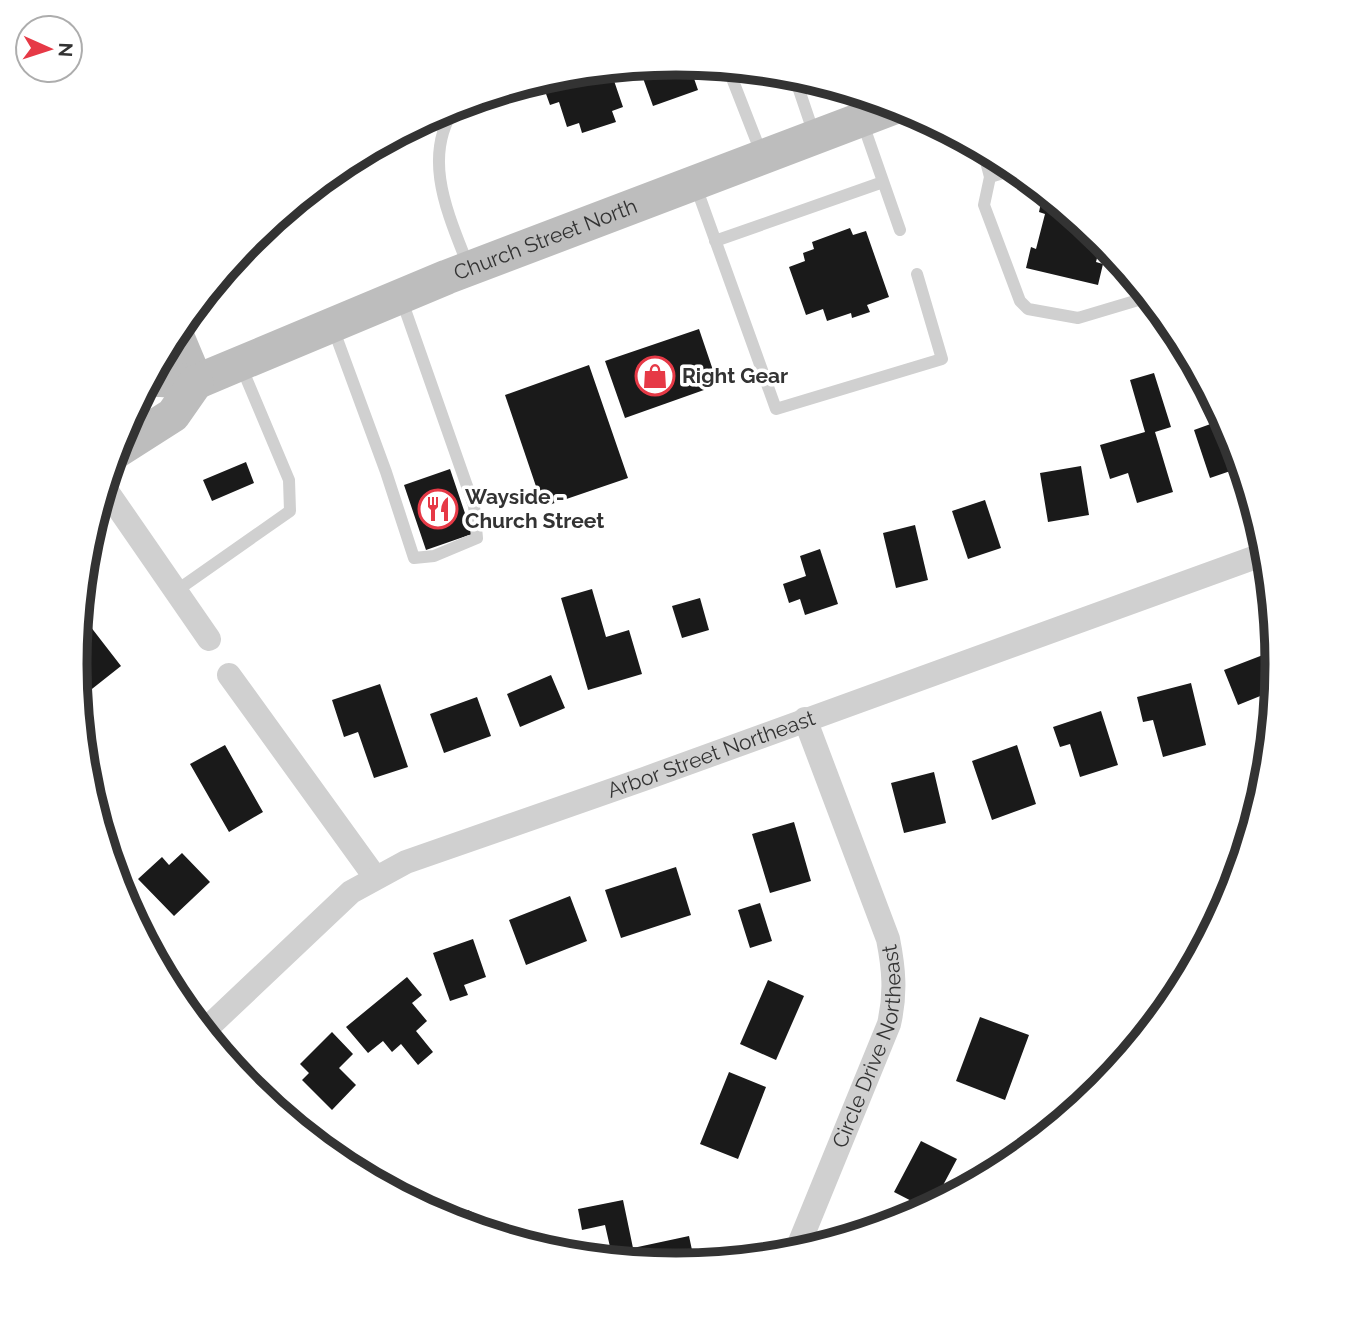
<svg xmlns="http://www.w3.org/2000/svg" width="1352" height="1329" font-family="Raleway,sans-serif">
<rect width="100%" height="100%" fill="#fff"/>
<!-- building -->
<path fill="#1a1a1a" d="M676,63l13,1 9,26 -45,16 -14,-39z
M610,69l13,38 -11,4 4,11 -34,11 -3,-10 -12,4 -8,-25 -9,3 -9,-25 18,-6z
M1043,193l59,46 -6,23 7,2 -5,21 -72,-17 5,-21 5,2 9,-35 -6,-2z
M850,228l3,7 13,-4 23,66 -22,8 3,7 -18,6 -1,-5 -24,8 -4,-12 -17,6 -17,-48 16,-6 -2,-8 11,-4 -2,-7z
M699,329l19,56 -93,33 -20,-57z
M589,365l39,113 -85,29 -38,-112z
M1154,373l17,54 -16,5 18,60 -36,11 -9,-30 -18,6 -10,-34 45,-13 -15,-52z
M1216,422l5,14 10,-3 11,34 -32,11 -16,-48z
M246,462l8,21 -42,18 -9,-21z
M1081,466l8,49 -41,7 -8,-49z
M450,469l22,65 -46,16 -22,-65z
M985,500l16,48 -33,11 -16,-48z
M915,525l13,55 -32,8 -13,-55z
M820,549l18,55 -33,11 -5,-16 -11,4 -6,-19 23,-8 -6,-20z
M592,589l14,48 23,-7 13,44 -54,16 -27,-92z
M700,598l9,32 -27,8 -10,-32z
M80,613l41,53 -43,34 -3,-36z
M1276,650l-1,40 -37,15 -14,-35z
M551,675l14,33 -45,19 -13,-33z
M1191,683l15,62 -43,12 -10,-37 -10,2 -6,-25z
M380,684l28,83 -34,11 -16,-46 -14,5 -12,-37z
M477,697l14,39 -47,17 -14,-39z
M1101,711l17,54 -38,12 -10,-33 -10,3 -7,-20z
M225,745l38,67 -34,20 -39,-68z
M1017,745l19,59 -44,16 -20,-59z
M934,772l12,51 -42,10 -13,-50z
M794,822l17,59 -41,12 -18,-59z
M182,853l28,29 -36,34 -36,-37 24,-22 7,8z
M676,867l15,48 -70,23 -16,-48z
M119,892l24,23 -7,8 -16,-29z
M570,896l17,45 -61,24 -17,-45z
M760,903l12,38 -22,7 -12,-38z
M473,939l13,38 -22,8 4,10 -18,6 -17,-48z
M407,977l15,18 -10,8 15,18 -11,10 17,21 -15,13 -17,-21 -9,8 -9,-11 -15,12 -22,-26z
M768,980l36,16 -28,64 -36,-16z
M980,1017l49,18 -24,65 -49,-19z
M332,1032l21,22 -14,14 17,17 -24,25 -30,-30 7,-7 -9,-9z
M729,1072l37,15 -28,72 -38,-15z
M921,1141l36,18 -25,47 -5,3 -33,-17z
M391,1181l23,12 -4,8 -23,-12z
M623,1200l10,48 56,-12 6,28 -19,2 -63,-6 -8,-35 -23,5 -4,-21z
M468,1210l26,13 -5,10 -29,-9z"/>
<g fill="none" stroke-linecap="round" stroke-linejoin="round">
<!-- lane -->
<path stroke="#d0d0d0" stroke-width="12" d="M728,68l34,87
M794,75l20,59
M456,106c-36,51 -7,110 13,162
M862,121l38,109
M983,150l7,27 -6,28 36,96 8,8 50,9 67,-20
M990,177l26,-8
M695,184l81,225 166,-50 -25,-85
M715,241l168,-59
M333,328l53,144 28,86 20,-2 43,-18 -3,-32 -73,-208
M176,591l114,-80 -1,-31 -48,-114"/>
<!-- street -->
<g stroke="#d0d0d0" stroke-width="24">
<path d="M104,487l105,152"/>
<path d="M229,675l146,202"/>
<path id="s1" d="M203,1032l148,-140 55,-30 238,-83 623,-226"/>
<path id="s2" d="M795,1254l94,-230c7,-30 5,-55 -1,-85l-83,-220"/>
</g>
<!-- secondary -->
<g stroke="#bdbdbd" stroke-width="35">
<path d="M175,332l21,50"/>
<path id="s3" d="M149,381l5,-2 42,3 251,-105 450,-171"/>
<path d="M115,452l58,-37 23,-33"/>
</g>
</g>
<!-- icons -->
<defs>
<symbol id="shop-ring" viewBox="-11 -11 22 22"><circle r="9.5" fill="#fff" stroke="#e63946" stroke-width="1.5"/><path d="M-5-2.5h2.3a2.7 3.5 0 0 1 5.4 0H5L5.5 6h-11ZM-1.5-2.5h3a1.5 2.3 0 0 0-3 0Z" fill="#e63946"/></symbol>
<symbol id="restaurant-ring" viewBox="-11 -11 22 22"><circle r="9.5" fill="#fff" stroke="#e63946" stroke-width="1.5"/><path d="M-5-6h1v4h1v-4h1v4h1v-4h1v5L-1.5 .5V6h-2V.5L-5-1ZM5-6V6H3V1.5H1.5Q1.5-4 5-6Z" fill="#e63946"/></symbol>
</defs>
<g fill-rule="evenodd">
<use href="#shop-ring" x="633" y="354" width="44" height="44"/>
<use href="#restaurant-ring" x="416" y="487" width="44" height="44"/>
</g>
<g text-anchor="middle" stroke-width="7" stroke-linejoin="round" paint-order="stroke">
<!-- street labels -->
<g font-size="21" fill="#333" stroke="#fff">
<text dy="7" stroke="none"><textPath href="#s3" startOffset="425">Church Street North</textPath></text>
<text dy="7" stroke="none"><textPath href="#s1" startOffset="590">Arbor Street Northeast</textPath></text>
<text dy="7" stroke="none"><textPath href="#s2" startOffset="222">Circle Drive Northeast</textPath></text>
</g>
<!-- poi labels -->
<g font-size="21" font-weight="bold" fill="#333" stroke="#fff" text-anchor="start">
<text x="682" y="383">Right Gear</text>
<text x="465" y="504">Wayside -<tspan x="465" dy="24">Church Street</tspan></text>
</g>
</g>
<!-- crop -->
<path d="M0 0H1352V1329H0ZM87 664a589 589 0 1 1 1178 0a589 589 0 1 1-1178 0Z" fill="#fff" fill-rule="evenodd"/>
<path fill="none" stroke="#333" stroke-width="9" d="M87 664a589 589 0 1 1 1178 0a589 589 0 1 1-1178 0Z"/>
<!-- north arrow -->
<g transform="translate(49 49) rotate(93)"><circle r="33" fill="#ffffff" stroke="#adadad" stroke-width="2"/>
<path d="M0-5L12 26L0 18L-12 26Z" fill="#e63946"/>
<text y="-10" font-size="19" font-weight="bold" text-anchor="middle" fill="#333333">N</text>
</g>
</svg>
